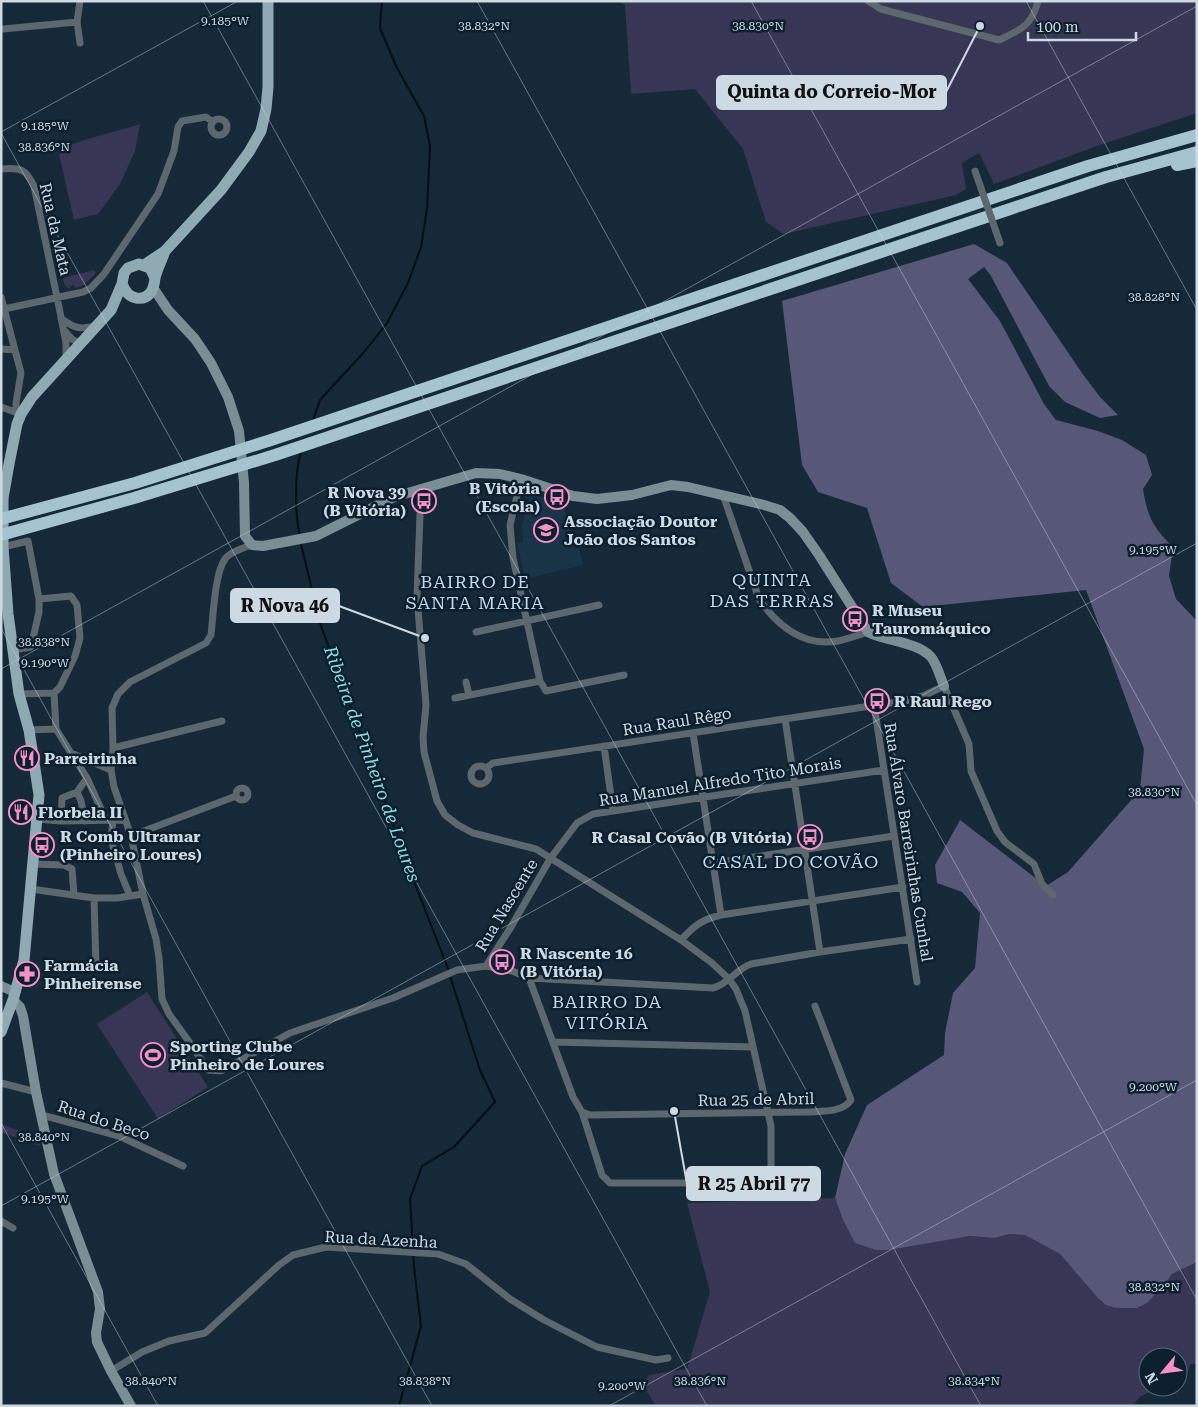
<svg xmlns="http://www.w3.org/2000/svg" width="1198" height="1407" font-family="'Roboto Serif',serif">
<rect width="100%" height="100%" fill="#152938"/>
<!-- built -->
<path fill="#193347" d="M530,489l2,1 -1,3 13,5 7,-2 12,5 11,48 5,-1 4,17 -58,14 -8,-36 6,-1 -1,-17 7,-26 -6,-2 4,-7z"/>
<!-- green -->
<path fill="#373654" d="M618,1h579v112l-100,33 -103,38 -15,-31 -17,10 4,26 -10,6 -172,39 -18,-12 -23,-73 -48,-60 -64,5 -6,-89z
M140,124l-5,27 -15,33 -22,30 -24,6 -16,-70 23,-9z
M94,270l2,3 -12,12 -9,3 -1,-3 -4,1v3l-5,-3 -2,-8z
M147,992l61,95 -50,32 -61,-95z
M1,1124l38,14 1,8 -39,-14z
M835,1198l8,22 33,30 94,-14 24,2 16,-4 15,1 35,19 23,26 45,28h9l10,-5 15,-15 10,-14 25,-12v102h-7l-4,13 -8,4v-24h-30v30h15l-22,9 -9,10h-476l-13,-21 6,-10 38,-6 23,-77 -23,-89z"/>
<!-- forest -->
<path fill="#575777" d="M974,244l33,19 75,110 18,24 18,18 -18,3 -35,-16 -16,-16 -58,-110 -7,-9 -16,12 32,42 44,83 12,16 42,11 24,9 24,15 6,20 -9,14c5,29 9,37 30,58l-4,29 7,23 21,22v641l-25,12 -10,14 -15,15 -10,5h-21l-10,-3 -8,-7 -38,-44 -35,-19 -15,-1 -16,4 -24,-2 -82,14h-12l-21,-7 -12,-23 -8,-22 10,-44 22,-49 77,-50 1,-22 8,-40 22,-25 5,-55 -18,-21 -25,-9 -2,-18 25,-45 86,66 22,-14 72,-82 4,-41 -58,-159 -163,17 -32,-24 -24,-75 -49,-16 -16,-27 -20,-164z"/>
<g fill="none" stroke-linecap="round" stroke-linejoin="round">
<!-- stream -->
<path stroke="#001012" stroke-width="2" d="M313,420l7,-20 45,-49 22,-28 21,-40 13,-36 6,-38 3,-63 -6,-30 -27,-48 -17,-40 2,-27
M300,536c-5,-21 -6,-63 1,-84
M301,544l19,79 95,261 34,87
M399,1406l22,-80 -7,-59 -4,-68 12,-33 32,-19 41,-45 -15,-32 -30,-94"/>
<!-- street -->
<path stroke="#5c686d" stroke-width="7" d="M868,1l13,8 118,31c21,-10 33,-14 39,-39
M77,22l3,21
M3,29l74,-7 3,-21
M211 127a8 8 0 1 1 16 0a8 8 0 1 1-16 0Z
M1,169c19,-2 25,0 33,17l25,121 7,36v18
M1,297l20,76 -5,30v5l5,6
M4,309l79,-17 8,-4 13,-14 54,-80 16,-43 4,-24 4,-6 24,-4 7,5
M61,318c12,10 19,12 34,8
M64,330c6,7 9,13 19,12
M1,349l14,1
M1,407l19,7
M521,479l-11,46 3,33 27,123
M421,488l-4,109 9,108 -3,32 1,15 13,49 8,14 13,10 15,8 63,16 145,91 31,23 17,16 7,10 9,22 26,115v44c-3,7 -8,11 -15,13h-146l-8,-8 -20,-63
M723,495l36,104c18,26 44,48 79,42 10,-2 20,-6 30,-9
M252,545c-9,3 -22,7 -27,14 -10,13 -12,58 -14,76l-5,8 -76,39 -12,12 -6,14 1,40 -2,22 3,17 17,49 12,58 13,45 3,19 3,41 7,15 21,29 18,27 13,1 69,-38 103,-35 64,-28 29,-4 26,5 17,7 184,10c16,-4 23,-19 38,-24l69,-12 91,-13
M3,547l25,-6 11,58v13l-8,35 -18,3
M39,599l32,-3 6,9 3,33 -5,18 -15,31 -6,6
M476,632l123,-27
M466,682l3,13
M54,693l2,36 15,24 40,17
M19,694l35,-1
M455,698l85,-17 6,10 78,-16
M874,705l43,277
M785,719l35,233
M29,730l27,-1
M693,733l28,182
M604,746l9,65
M113,748l109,-27
M71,753l16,25 19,42
M471 775a9 9 0 1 1 18 0a9 9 0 1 1-18 0Z
M486,768l7,-5 404,-61 26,-6 21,-10 25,58 2,27 26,60 8,11 29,22 8,20 11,11
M236 794a6 6 0 1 1 12 0a6 6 0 1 1-12 0Z
M37,819l24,2 63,-1
M113,820l-2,19 10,35 9,22
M61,821l1,-23 15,-6
M85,821l-4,-20 -4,-9 10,-14
M131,836l105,-40
M714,863l180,-27
M33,864l31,1 8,4 2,26
M31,889l63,9h23l26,-4
M94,898l2,70
M681,940c14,-15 20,-20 40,-25l182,-28
M486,966l25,-39 39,-68 27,-36 16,-9 20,-3 271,-41
M529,978l44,119 9,15 8,3 217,-3c15,-1 35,1 44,-12l-36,-94
M553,1042l200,5
M1,1083l35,9
M42,1115l77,21 64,30
M1,1221l12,7
M111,1371l31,-19 27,-11 36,-8 74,-68 14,-10 33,-8 112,7 28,10 44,35 34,21 53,27 59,13 12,-2"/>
<!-- secondary -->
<path stroke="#798e95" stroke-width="10" d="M154,289l14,21 27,29 16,24 17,34 11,34 5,52 1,53 7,9 11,1 53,-10 78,-39 82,-24 24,1 21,5 52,17 24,3 35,-4 39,-10 17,2 76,18 16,5 10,8 13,14 16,23 49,77c17,9 50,10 63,25 6,7 9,20 13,29
M1,986l14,6
M13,1000l7,7 3,9 13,76 18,82 44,118 2,17 -4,24 1,9 14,29 20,35"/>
<!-- primary -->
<path stroke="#90aab4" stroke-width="11" d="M144,265l21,-14 56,-61 28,-38 12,-21 5,-22 2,-22v-86
M122,284c3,7 6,12 14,14 14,2 18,-9 19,-20 2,-9 7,-18 10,-27
M1,1032l12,-32 11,-40 15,-165 -10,-65 -10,-36 -11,-80 -5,-67v-49l6,-34 8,-40 4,-10 11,-17 79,-87 11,-26 2,-11 4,-5 11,-4 11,4 5,10"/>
<!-- highway -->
<path stroke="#a5c4d0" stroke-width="12" d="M1177,165l20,-4
M909,226l179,-60 109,-31
M914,241l192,-64 91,-25"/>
<!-- street-bridge -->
<path stroke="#5c686d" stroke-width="7" d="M975,171l25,72"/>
<!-- highway-bridge -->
<path stroke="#a5c4d0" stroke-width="12" d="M1,519l134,-36 136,-43 638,-214
M1,535l133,-37 141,-43 639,-214"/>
</g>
<!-- ticks -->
<path fill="none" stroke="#cdd9e3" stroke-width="1" stroke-opacity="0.45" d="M203,1l778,1405M477,1l720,1299M751,1l446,804M1026,1l171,309M1,132l237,-131M1,133l706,1273M1,628l431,778M1,669l1196,-663M1,1123l157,283M1,1206l1196,-663M609,1406l588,-326"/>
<!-- icons -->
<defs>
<symbol id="bus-ring" viewBox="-11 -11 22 22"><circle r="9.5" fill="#0c1f2e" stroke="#f890cb" stroke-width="1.5"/><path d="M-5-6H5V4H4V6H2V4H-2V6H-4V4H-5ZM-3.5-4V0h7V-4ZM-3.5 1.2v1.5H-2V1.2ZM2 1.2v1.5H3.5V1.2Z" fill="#f890cb"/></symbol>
<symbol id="school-ring" viewBox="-11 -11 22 22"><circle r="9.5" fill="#0c1f2e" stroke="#f890cb" stroke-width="1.5"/><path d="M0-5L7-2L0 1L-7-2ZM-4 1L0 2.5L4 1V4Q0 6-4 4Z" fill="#f890cb"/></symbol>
<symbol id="restaurant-ring" viewBox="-11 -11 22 22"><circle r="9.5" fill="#0c1f2e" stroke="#f890cb" stroke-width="1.5"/><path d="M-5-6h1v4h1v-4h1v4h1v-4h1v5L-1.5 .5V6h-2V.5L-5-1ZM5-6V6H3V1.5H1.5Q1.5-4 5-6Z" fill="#f890cb"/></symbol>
<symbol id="pharmacy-ring" viewBox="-11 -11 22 22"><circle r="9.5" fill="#0c1f2e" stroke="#f890cb" stroke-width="1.5"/><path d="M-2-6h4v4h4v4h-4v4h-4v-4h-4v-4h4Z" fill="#f890cb"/></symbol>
<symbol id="stadium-ring" viewBox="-11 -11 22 22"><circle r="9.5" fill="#0c1f2e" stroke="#f890cb" stroke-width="1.5"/><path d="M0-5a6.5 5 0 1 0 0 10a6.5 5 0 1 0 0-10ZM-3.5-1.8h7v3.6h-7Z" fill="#f890cb"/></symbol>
</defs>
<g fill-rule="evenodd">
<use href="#bus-ring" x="543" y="483" width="28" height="28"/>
<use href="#bus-ring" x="410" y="487" width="28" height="28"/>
<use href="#school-ring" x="532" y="516" width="28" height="28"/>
<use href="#bus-ring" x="841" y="605" width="28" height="28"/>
<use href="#bus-ring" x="863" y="687" width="28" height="28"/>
<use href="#restaurant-ring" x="13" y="744" width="28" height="28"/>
<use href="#restaurant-ring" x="7" y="798" width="28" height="28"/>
<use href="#bus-ring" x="796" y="823" width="28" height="28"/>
<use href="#bus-ring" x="28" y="831" width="28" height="28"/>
<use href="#bus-ring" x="488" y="948" width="28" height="28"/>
<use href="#pharmacy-ring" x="13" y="960" width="28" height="28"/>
<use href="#stadium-ring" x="139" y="1041" width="28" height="28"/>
</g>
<g text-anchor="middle" stroke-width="5" stroke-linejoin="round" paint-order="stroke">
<!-- street labels -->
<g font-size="16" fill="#cdd9e3" stroke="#0c1f2e">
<text transform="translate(56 229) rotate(77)" y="6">Rua da Mata</text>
<text transform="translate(677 721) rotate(-9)" y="6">Rua Raul Rêgo</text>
<text transform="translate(720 781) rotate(-9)" y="6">Rua Manuel Alfredo Tito Morais</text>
<text transform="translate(909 842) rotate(81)" y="6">Rua Álvaro Barreirinhas Cunhal</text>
<text transform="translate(506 905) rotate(-59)" y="6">Rua Nascente</text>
<text transform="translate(756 1099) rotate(-1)" y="6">Rua 25 de Abril</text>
<text transform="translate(104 1120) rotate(18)" y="6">Rua do Beco</text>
<text transform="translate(381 1239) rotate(3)" y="6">Rua da Azenha</text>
</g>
<!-- poi labels -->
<g font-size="16" font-weight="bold" fill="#cdd9e3" stroke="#0c1f2e" text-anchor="start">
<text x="540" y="494" text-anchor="end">B Vitória<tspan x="540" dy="18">(Escola)</tspan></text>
<text x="406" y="498" text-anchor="end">R Nova 39<tspan x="406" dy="18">(B Vitória)</tspan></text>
<text x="564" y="527">Associação Doutor<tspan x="564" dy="18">João dos Santos</tspan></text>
<text x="872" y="616">R Museu<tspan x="872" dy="18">Tauromáquico</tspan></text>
<text x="894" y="707">R Raul Rego</text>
<text x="44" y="764">Parreirinha</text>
<text x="38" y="818">Florbela II</text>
<text x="60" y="842">R Comb Ultramar<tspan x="60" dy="18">(Pinheiro Loures)</tspan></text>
<text x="792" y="843" text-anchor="end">R Casal Covão (B Vitória)</text>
<text x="520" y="959">R Nascente 16<tspan x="520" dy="18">(B Vitória)</tspan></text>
<text x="44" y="971">Farmácia<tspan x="44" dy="18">Pinheirense</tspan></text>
<text x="170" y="1052">Sporting Clube<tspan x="170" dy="18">Pinheiro de Loures</tspan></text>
</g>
<!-- neighbourhood labels -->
<g font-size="18" letter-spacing="1" fill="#c0d8ed" stroke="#0c1f2e">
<text x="772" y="586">QUINTA<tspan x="772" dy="21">DAS TERRAS</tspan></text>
<text x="475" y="588">BAIRRO DE<tspan x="475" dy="21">SANTA MARIA</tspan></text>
<text x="791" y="868">CASAL DO COVÃO</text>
<text x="607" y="1008">BAIRRO DA<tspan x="607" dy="21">VITÓRIA</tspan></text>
</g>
<!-- water labels -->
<g font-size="18" font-style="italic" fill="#88dce3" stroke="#0c1f2e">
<text transform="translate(372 764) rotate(70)" y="6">Ribeira de Pinheiro de Loures</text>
</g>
</g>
<g font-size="12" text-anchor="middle" fill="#cdd9e3" stroke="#0c1f2e" stroke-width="5" stroke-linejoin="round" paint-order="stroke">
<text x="225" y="25">9.185°W</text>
<text x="484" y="30">38.832°N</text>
<text x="758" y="30">38.830°N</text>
<text x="45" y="130">9.185°W</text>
<text x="44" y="151">38.836°N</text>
<text x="1154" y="301">38.828°N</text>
<text x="1153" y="554">9.195°W</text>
<text x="44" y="646">38.838°N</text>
<text x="45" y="667">9.190°W</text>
<text x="1154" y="796">38.830°N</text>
<text x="1153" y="1091">9.200°W</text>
<text x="44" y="1141">38.840°N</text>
<text x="45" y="1203">9.195°W</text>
<text x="1154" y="1291">38.832°N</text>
<text x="151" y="1385">38.840°N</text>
<text x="425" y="1385">38.838°N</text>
<text x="700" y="1385">38.836°N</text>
<text x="974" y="1385">38.834°N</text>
<text x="622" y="1390">9.200°W</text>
</g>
<!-- callouts -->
<path fill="none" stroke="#cdd9e3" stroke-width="2" d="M980 26L946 92M425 638L339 606M674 1111L687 1184"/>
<g fill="#cdd9e3" stroke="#0c1f2e" stroke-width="2">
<circle cx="980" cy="26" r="5"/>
<circle cx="425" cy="638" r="5"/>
<circle cx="674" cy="1111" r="5"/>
</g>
<g fill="#cdd9e3" stroke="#cdd9e3" stroke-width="2">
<rect x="717" y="76" width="229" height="33" rx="5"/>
<rect x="231" y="589" width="108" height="33" rx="5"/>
<rect x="687" y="1167" width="133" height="33" rx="5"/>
</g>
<g font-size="18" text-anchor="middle" font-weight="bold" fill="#111">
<text x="832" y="98">Quinta do Correio-Mor</text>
<text x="285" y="612">R Nova 46</text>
<text x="754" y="1190">R 25 Abril 77</text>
</g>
<!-- border -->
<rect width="1198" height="1407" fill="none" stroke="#cdd9e3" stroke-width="5"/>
<!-- north arrow -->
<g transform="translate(1163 1372) rotate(241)"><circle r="24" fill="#0c1f2e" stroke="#596976"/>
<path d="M0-4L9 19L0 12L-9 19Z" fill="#f890cb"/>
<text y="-8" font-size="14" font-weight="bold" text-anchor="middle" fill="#cdd9e3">N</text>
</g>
<!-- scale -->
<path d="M1028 32v8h108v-8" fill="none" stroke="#cdd9e3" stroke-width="2.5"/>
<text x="1036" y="32" font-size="15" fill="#cdd9e3" stroke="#0c1f2e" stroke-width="4" paint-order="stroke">100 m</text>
</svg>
